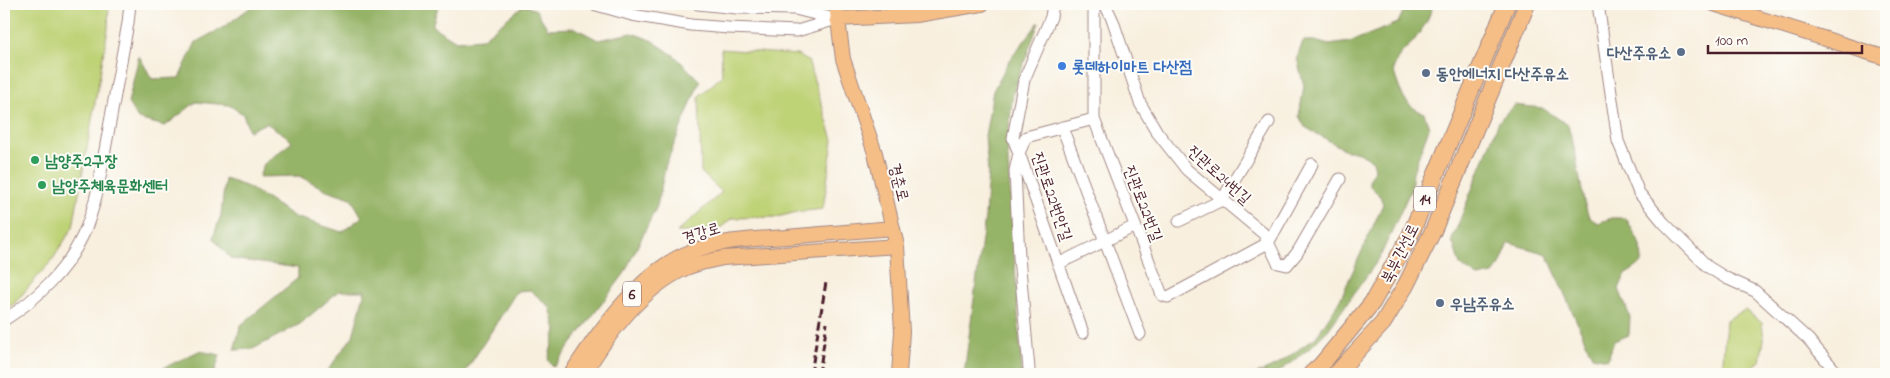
<svg xmlns="http://www.w3.org/2000/svg" width="1890" height="378" font-family="'Indie Flower','Poor Story',sans-serif">
<rect width="100%" height="100%" fill="#fdfcf7"/>
<filter id="ink" filterUnits="userSpaceOnUse"><feTurbulence type="fractalNoise" baseFrequency=".02" numOctaves="2"/><feDisplacementMap in="SourceGraphic" scale="10" xChannelSelector="R" yChannelSelector="G"/><feConvolveMatrix kernelMatrix="1 2 1 2 8 2 1 2 1" color-interpolation-filters="sRGB"/></filter>
<filter id="wash" filterUnits="userSpaceOnUse"><feTurbulence type="fractalNoise" baseFrequency=".0096" numOctaves="4" result="noise"/><feDisplacementMap in="SourceGraphic" scale="20" xChannelSelector="R" yChannelSelector="G"/><feGaussianBlur stdDeviation="1.12" result="paint"/><feColorMatrix in="noise" values="0 0 0 0 0 0 0 0 0 0 0 0 0 0 0 0 0 1.4 0 .05"/><feComposite in="paint" operator="in"/></filter>
<g filter="url(#wash)">
<rect width="100%" height="100%" fill="#f8efde"/>
<!-- green -->
<path fill="#bed276" stroke="#847850" d="M4,4h105l-1,25 -35,198 -20,32 -40,46 -9,4z
M721,49l76,6 11,6 25,79 -10,69 -26,3 -20,5 -44,1 -13,10 -30,4h-13l45,-40 -21,-20 -2,-76 23,-20z
M1745,310l17,13 2,17 -4,21 -6,5 3,8h-35l4,-54z"/>
<!-- forest -->
<path fill="#96b467" stroke="#706a49" d="M255,4h184l-7,22 24,15 26,-2 42,-34 12,5 12,19 27,-1 23,12 34,-7 19,7 24,16 25,25 -34,83 -9,42 -33,68 -70,93 -6,-7 8,-30 -6,-23 -20,-17 -13,1 -53,83h-139l28,-38 12,-45h-26l-39,33 -47,25 -19,1 7,-25 57,-47v-10l-67,-9 -18,-21 8,-23 4,-36 23,8 47,30 47,15 20,-15 -11,-19 -24,-8 -28,-14 -40,1 5,-13 28,-22 -7,-7 -19,-12 -17,8 -6,-17 -14,-9 -33,-3 -31,24 -27,-7 -10,-16 11,-47 13,23 27,-1 17,-36 28,-15z
M1402,4h32l-8,19 -13,19 -13,12 -7,15c6,19 10,37 31,44l5,15 -16,44 -2,17 -31,68 -52,73 -18,18 -31,24 -5,2h-17l20,-9 39,-28 24,-37 43,-96 -3,-8 -10,-10 -1,-5 6,-12 -2,-8 -17,-10h-9l-42,-24 -6,-11 5,-30 -7,-28 6,-17h12l14,4 21,-3 48,-19 5,-11z
M1039,22l-26,71 -6,52 15,229h-58l21,-157 3,-45 -3,-36 8,-45 16,-30z
M1514,105l28,3 26,17 6,22 10,55 5,15 9,6 14,-5h14l15,28 1,17 -17,12 -6,14 11,28 -1,18 -15,6 -6,18 -16,-3 -45,-102 -38,-11 -9,22 -7,9 -15,3 -18,-12 -8,-25 47,-119z
M199,351l21,4 -6,19h-63z"/>
</g>
<g filter="url(#ink)">
<g fill="none" stroke-linecap="round" stroke-linejoin="round">
<defs>
<path id="minor" d="M593,4l39,11 59,10 38,3 68,3 40,-12
M698,4l39,4 58,1 40,10
M1094,4v115l68,176 6,2 100,-54 44,-79
M1105,4l8,17 27,82 17,29 30,38 77,64 14,29 9,2 10,-12 43,-74
M1598,4l20,137 21,52 25,30 44,44 18,11 29,13 53,48 30,35
M1062,127l78,207
M1179,221l43,-21 47,-78
M1058,264l77,-38
M4,320c32,-20 63,-50 79,-85 14,-31 18,-64 24,-96 7,-39 14,-78 21,-116l2,-19
M1083,333l-64,-180 7,-16 68,-18
M1029,369l-10,-112 -4,-86 4,-18 -6,-15 11,-58 27,-63 2,-13"/>
<path id="major" d="M836,4l7,55 32,94 22,93 5,86 -3,42
M1714,4l172,54
M837,19l79,-4 66,-11
M571,374c26,-41 68,-100 114,-120 33,-14 67,-15 101,-17 36,-3 72,-6 107,-9
M584,374c23,-39 59,-87 102,-106 12,-5 24,-7 37,-10l174,-12"/>
<path id="highway" d="M1311,374l10,-9 51,-62 38,-67 97,-232
M1336,374l47,-51 23,-38 27,-54 94,-227"/>
</defs>
<!-- minor casing -->
<use href="#minor" stroke="#a18784" stroke-width="13"/>
<!-- major casing -->
<use href="#major" stroke="#a18784" stroke-width="16"/>
<!-- highway casing -->
<use href="#highway" stroke="#a18784" stroke-width="18"/>
<!-- minor -->
<use href="#minor" stroke="#fff" stroke-width="11"/>
<!-- major -->
<use href="#major" stroke="#f6be87" stroke-width="14"/>
<!-- highway -->
<use href="#highway" stroke="#f6be87" stroke-width="16"/>
<!-- rail -->
<path stroke="#4a1f2b" stroke-width="3" stroke-dasharray="8 4" stroke-linecap="butt" d="M811,374l15,-92
M819,374l8,-51"/>
</g>
</g>
<!-- markers -->
<g fill="#5c6f8a" stroke="#fdfcf7" stroke-width="2">
<circle cx="1681" cy="52" r="5"/>
<circle cx="1426" cy="73" r="5"/>
<circle cx="1440" cy="303" r="5"/>
</g>
<circle fill="#3f7fe0" stroke="#fdfcf7" stroke-width="2" cx="1062" cy="66" r="5"/>
<g fill="#2e9e5b" stroke="#fdfcf7" stroke-width="2">
<circle cx="35" cy="160" r="5"/>
<circle cx="42" cy="185" r="5"/>
</g>
<g text-anchor="middle" stroke-width="4" stroke-linejoin="round" paint-order="stroke">
<!-- shield labels -->
<g fill="#fdfcf7" stroke="#806168" stroke-width="1">
<rect x="1414" y="186.5" width="22" height="25" rx="4"/>
<rect x="623" y="281.5" width="18" height="25" rx="4"/>
</g>
<g font-size="15" font-weight="bold" fill="#4a1f2b">
<text x="1425" y="204">14</text>
<text x="632" y="299">6</text>
</g>
<!-- service labels -->
<g font-size="16" font-weight="bold" fill="#4e5e75" stroke="#fdfcf7" text-anchor="start">
<text x="1671" y="58" text-anchor="end">다산주유소</text>
<text x="1436" y="79">동안에너지 다산주유소</text>
<text x="1450" y="309">우남주유소</text>
</g>
<!-- shop labels -->
<g font-size="16" font-weight="bold" fill="#366cbe" stroke="#fdfcf7" text-anchor="start">
<text x="1072" y="72">롯데하이마트 다산점</text>
</g>
<!-- leisure labels -->
<g font-size="16" font-weight="bold" fill="#27864d" stroke="#fdfcf7" text-anchor="start">
<text x="45" y="166">남양주2구장</text>
<text x="52" y="191">남양주체육문화센터</text>
</g>
<!-- street labels -->
<g font-size="16" fill="#4a1f2b" stroke="#fdfcf7">
<text transform="translate(1220 174) rotate(42)" y="6">진관로24번길</text>
<text transform="translate(900 182) rotate(76)" y="6">경춘로</text>
<text transform="translate(1053 196) rotate(71)" y="6">진관로22번안길</text>
<text transform="translate(1144 203) rotate(69)" y="6">진관로22번길</text>
<text transform="translate(701 232) rotate(-17)" y="6">경강로</text>
<text transform="translate(1399 253) rotate(-63)" y="6">북부간선로</text>
</g>
</g>
<!-- margin -->
<rect width="1890" height="378" fill="none" stroke="#fdfcf7" stroke-width="20"/>
<!-- scale -->
<path d="M1708 45v8h154v-8" fill="none" stroke="#4a1f2b" stroke-width="2.5"/>
<text x="1715" y="45" font-size="15" fill="#4a1f2b" stroke="#fdfcf7" stroke-width="4" paint-order="stroke">100 m</text>
</svg>
